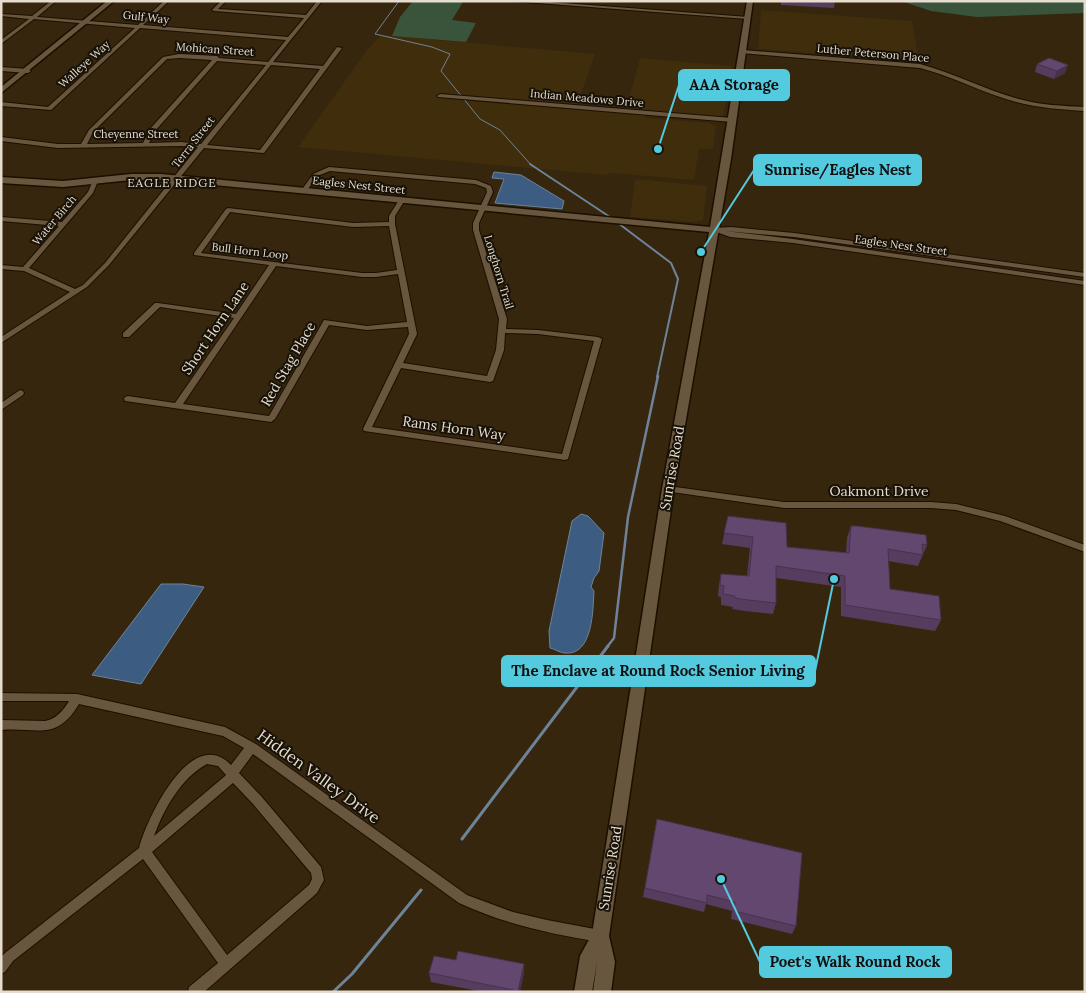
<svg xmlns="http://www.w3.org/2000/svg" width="1086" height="993" font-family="Lora,serif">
<rect width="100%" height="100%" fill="#35260d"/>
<!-- built -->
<path fill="#402d0c" d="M761,10l151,11 7,40 -161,-12z
M381,35l214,19 -18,51 49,4 14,-51 92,8 -9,52 -77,-6 -1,6 63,5 8,3 -3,23h-14l-5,31 -82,-7 -5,2 -309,-28 69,-97z
M635,179l72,7 -4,34 -9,2 -64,-5z"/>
<!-- green -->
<path fill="#39543a" d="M413,1l50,1 -11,18 24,3 -10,19 -74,-6 8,-19z
M901,1h184v12l-108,4 -46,-6z"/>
<!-- water -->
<path fill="#3c5d81" stroke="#6f8398" d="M494,172l27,3 43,26 -2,8 -67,-6 9,-24 -12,-1z
M581,514l7,2 16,17 -5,38 -5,7 -3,9 3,4c-1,18 -1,65 -29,62 -5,0 -10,-4 -15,-5l-1,-17 23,-110z
M161,584h22l21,3 -63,97 -49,-9z"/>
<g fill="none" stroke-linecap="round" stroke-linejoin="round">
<!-- stream-far3 -->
<path stroke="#6f8398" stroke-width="1" d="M399,1l-24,33 57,13 18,7 -9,17 39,48 20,11 32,36"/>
<!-- stream-far2 -->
<path stroke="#6f8398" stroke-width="2" d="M530,164l83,55
M618,223l53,40 7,16 -21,98"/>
<!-- stream-far1 -->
<path stroke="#6f8398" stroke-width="2.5" d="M607,647l7,-9 14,-121 30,-141"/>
<!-- stream -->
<path stroke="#6f8398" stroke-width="3" d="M462,839l146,-193
M333,992l19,-18 69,-84"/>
<defs>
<path id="street" d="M51,1h5l-19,16 101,8 26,-24h5l-26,24 145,12 16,-19 -90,-7 -2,-1 9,-9h5l-8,8 88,6 11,-14h5l-49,61 50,4 14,-19 5,1 -78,105 -60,-5 -95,117 -22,22 -86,56v-6l69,-45 -46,-21 -23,-2v-4l22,2 36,-41 -58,-5v-4l61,5 26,-30 5,-12h4l1,1 -5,12 -64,75 46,21 8,-4 22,-22 93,-116 -17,-1 -123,2 -57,-7v-4l57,7h23l8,-14 74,-73 16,-3 38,2 2,2 49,4 18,-22 -146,-12 -89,82 -50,-4v-4l47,5 87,-79 -101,-9 -33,25v-4l28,-21 -28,-3v-2l31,2zM179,58l33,2 -62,69 -7,14 -56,1 6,-12 74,-73zM217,61l49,4 -65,79 -20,-2 -32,1 6,-12zM271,65l49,4 -60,81 -53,-5z
M511,1h25l212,16 2,1 -2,1z
M743,50l177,14c34,9 65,26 99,35 21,6 44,7 66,8v4c-29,-2 -57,-4 -85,-14 -27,-9 -52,-22 -80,-29l-179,-15 -1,-1z
M1,67l27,2 3,2 -3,2 -27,-2z
M440,94l292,24 3,2 -3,2 -294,-25 -1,-1z
M329,167l147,13 15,6 2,6 -14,31v7l28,89 -1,10 32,1 60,7 4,2 -34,120 -3,1 -201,-29 -1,-2 46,-95 -1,-7 -41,3 -38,-5 -54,94 -4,3 -146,-21 -1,-2 1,-2 3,-1 47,7 59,-85 -74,-11 -31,30h-6v-4l32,-30h3l78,11 33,-49 -75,-10v-2l32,-44 2,-1 125,15 36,-1v-6l10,-16 5,-1 1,1 -10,16v8l22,110 -14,29 84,13 9,-26 3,-31 -26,-89v-7l14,-31 -1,-4 -11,-4 -145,-13 -13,5 -11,16h-4l-1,-1 12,-17zM230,212l123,15 36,-1 8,44 -21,3h-14l-161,-20zM276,266l86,11h14l22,-3 9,48 -40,4 -43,-6 -55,96 -86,-12zM505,333l33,1 56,7 -32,113 -190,-27 29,-59 89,14 3,-1 11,-31z
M731,227l63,6 291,40v4l-291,-40 -69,-6 68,8 292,42v4l-292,-42 -63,-6 -19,-7 3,-2z
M20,390l3,1 1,2 -1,2 -22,15v-7z
M668,486l116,16h147l25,2 49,12 80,29v7l-85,-31 -44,-11 -25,-2h-147l-119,-17 -1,-2z
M1,693l76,1 148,33 31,17 211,151 46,17 34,8 53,10 4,2 2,4 -2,4 -4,2c-49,-8 -96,-18 -141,-39l-206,-149 -14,19 22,23 60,71 3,13 -7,13 -113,99h-16l1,-5 29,-24 -75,-104 -130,102 -8,11 -4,2v-17l4,-4 134,-105c8,-31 53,-124 92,-83l13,-17 -21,-12 -144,-32c-23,38 -40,23 -78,26v-10l44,1c11,-2 18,-10 24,-20h-68zM207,764l11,2 8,9 -1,1 -71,60c10,-27 27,-58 53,-72zM233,783l20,21 58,69 1,6 -3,6 -82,70 -75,-103z"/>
<path id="secondary" d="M107,1h7l-113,92v-6z
M747,1h6l-22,158 -57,330 -65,447 6,26 -4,30h-18l4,-30 -5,30h-18l6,-36 12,-22 70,-445 47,-257 -548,-52h-30l-68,7 -62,-4v-6l62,4 68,-7h30l549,53z"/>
</defs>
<!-- street casing -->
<use href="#street" stroke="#1d0f00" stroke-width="2"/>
<!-- secondary casing -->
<use href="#secondary" stroke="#1d0f00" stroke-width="3"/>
<!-- street -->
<use href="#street" fill="#68573e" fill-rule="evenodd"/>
<!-- secondary -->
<use href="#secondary" fill="#68573e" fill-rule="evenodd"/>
</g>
<!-- wall -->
<path fill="#563d5f" d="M781,1h54l-1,7 -53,-3z
M1037,64l28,9 -11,6 -19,-7z
M728,516l59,31 59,6 1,-15 4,-12 76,19 -9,21 -30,-5 2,28 51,31 -6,11 -94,-15v-29l-65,-9v25l-3,11 -28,-3 -13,-2 1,-2 -12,-2v-8l-3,-1 1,-11 2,-11 26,2 3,-28 -28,-4z
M657,819l139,107 -4,8 -61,-15 1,-8 -26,-7 -2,8 -61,-15z
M456,960l68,4v8l-4,20h-36l-53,-10 -2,-9z"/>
<!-- shaded-wall -->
<path fill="#46324d" d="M1068,65l-3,8 -11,6 3,-8z
M524,964v8l-4,20h-2z"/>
<!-- building -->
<path fill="#64476e" stroke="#46324d" d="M1049,58l19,7 -11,6 -20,-7z
M728,516l58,7 1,24 62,6 2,-27h6l69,9 1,10 -5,-1 1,11 -35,-6 2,40 49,7 2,24 -96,-15v-29l-69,-10v37l-28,-3 -13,-2v-2l-12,-2 1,-8 -4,-1 1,-11 28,2 4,-39 -29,-4z
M657,819l145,34 -6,73 -62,-15 1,-9 -28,-7v8l-62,-15z
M458,951l66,13 -6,27 -89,-18 5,-17 22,4z"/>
<g text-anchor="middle" stroke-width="4" stroke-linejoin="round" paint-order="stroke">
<!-- far-street labels -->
<g font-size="11" fill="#e7ddcf" stroke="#171107">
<text transform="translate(146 17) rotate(6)" y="4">Gulf Way</text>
<text transform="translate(215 49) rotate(4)" y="4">Mohican Street</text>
<text transform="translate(873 53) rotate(5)" y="4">Luther Peterson Place</text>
<text transform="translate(84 64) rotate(-42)" y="4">Walleye Way</text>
<text transform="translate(587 98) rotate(5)" y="4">Indian Meadows Drive</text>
<text x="136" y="138">Cheyenne Street</text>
<text transform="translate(193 142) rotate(-52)" y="4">Terra Street</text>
<text transform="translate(359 185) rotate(6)" y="4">Eagles Nest Street</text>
<text transform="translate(54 220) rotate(-50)" y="4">Water Birch</text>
<text transform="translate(901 245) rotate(8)" y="4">Eagles Nest Street</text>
<text transform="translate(250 251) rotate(7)" y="4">Bull Horn Loop</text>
<text transform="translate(499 272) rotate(73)" y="4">Longhorn Trail</text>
</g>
<!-- far-neighbourhood labels -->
<g font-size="12" letter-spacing="1" fill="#e7ddcf" stroke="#171107">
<text x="172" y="187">EAGLE RIDGE</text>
</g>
<!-- street labels -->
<g font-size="14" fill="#e7ddcf" stroke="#171107">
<text transform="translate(215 328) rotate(-56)" y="5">Short Horn Lane</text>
<text transform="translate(288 364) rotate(-60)" y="5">Red Stag Place</text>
<text transform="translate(454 428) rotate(8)" y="5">Rams Horn Way</text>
<text transform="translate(672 468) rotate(-80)" y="5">Sunrise Road</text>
<text x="879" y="496">Oakmont Drive</text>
<text transform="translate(610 868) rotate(-81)" y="5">Sunrise Road</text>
</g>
<!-- near-street labels -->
<g font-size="16" fill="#e7ddcf" stroke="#171107">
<text transform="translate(319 776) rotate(36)" y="6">Hidden Valley Drive</text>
</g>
</g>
<!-- callouts -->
<path fill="none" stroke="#54cade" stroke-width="2" d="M658 149L679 85M701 252L754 170M834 579L815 671M721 879L760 962"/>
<g fill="#54cade" stroke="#171107" stroke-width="2">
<circle cx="658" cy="149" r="5"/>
<circle cx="701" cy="252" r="5"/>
<circle cx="834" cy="579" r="5"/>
<circle cx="721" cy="879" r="5"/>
</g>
<g fill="#54cade" stroke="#54cade" stroke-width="2">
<rect x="679" y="70" width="110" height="30" rx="5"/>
<rect x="754" y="155" width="167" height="30" rx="5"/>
<rect x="502" y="656" width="313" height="30" rx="5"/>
<rect x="760" y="947" width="191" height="30" rx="5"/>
</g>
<g font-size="15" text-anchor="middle" font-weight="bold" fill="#111">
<text x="734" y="90">AAA Storage</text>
<text x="838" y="175">Sunrise/Eagles Nest</text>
<text x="658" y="676">The Enclave at Round Rock Senior Living</text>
<text x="855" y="967">Poet's Walk Round Rock</text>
</g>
<!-- border -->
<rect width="1086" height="993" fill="none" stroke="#e7ddcf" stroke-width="5"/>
</svg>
